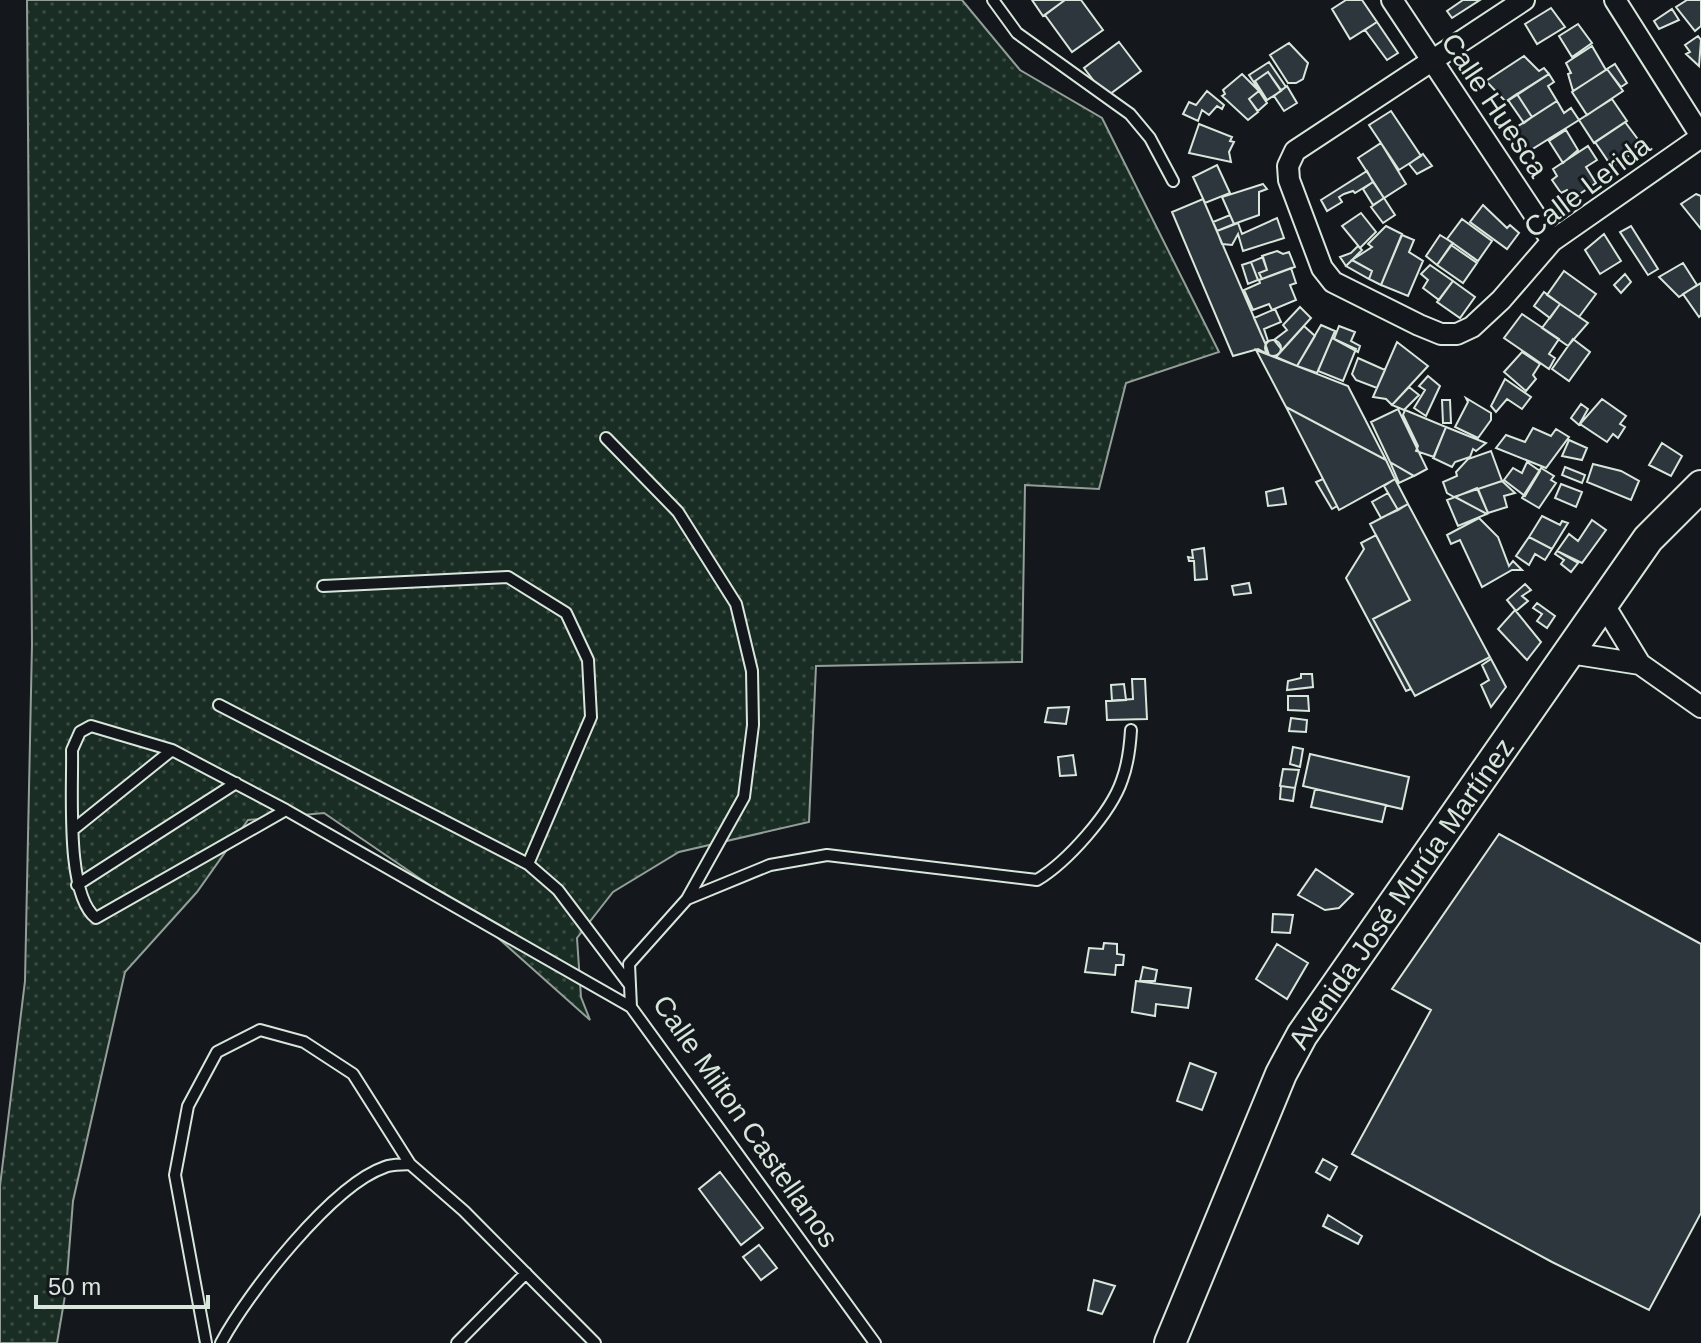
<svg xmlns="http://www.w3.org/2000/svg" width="1701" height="1343" font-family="Helvetica,sans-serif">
<defs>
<pattern id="grass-dots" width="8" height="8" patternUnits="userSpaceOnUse" patternTransform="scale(2)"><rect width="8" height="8" fill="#1a2d24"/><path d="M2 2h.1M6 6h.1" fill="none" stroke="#3b4b43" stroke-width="1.8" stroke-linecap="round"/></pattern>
</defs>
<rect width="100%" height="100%" fill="#14181c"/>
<!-- grass -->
<path fill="url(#grass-dots)" stroke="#939e99" stroke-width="2" d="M27,0h935l58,70 82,48 117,234 -93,31 -27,106 -74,-4 -3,177 -206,4 -7,156 -130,30 -66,40 -36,46 4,59 9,23 -121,-108 -145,-99 -76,7 -51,72 -72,80 -52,229 -7,89 -9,53h-57v-157l25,-205 7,-337z"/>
<!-- building -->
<path fill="#2c363c" stroke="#d8e6dc" stroke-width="2" d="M1032,0h33l-22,16z
M1065,0h16l22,30 -31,22 -27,-37z
M1346,0h16l15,22 -27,17 -18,-30z
M1463,0h17l-28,18 -5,-7z
M1687,0h14v26l-6,5 -19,-24z
M1551,8l14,19 -28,17 -12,-20z
M1672,9l7,11 -20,9 -5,-8z
M1377,22l21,31 -11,7 -22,-30z
M1578,24l14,19 -20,14 -13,-21z
M1698,36l3,4 -2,26 -13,-12 4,-2 -5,-7z
M1119,42l22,29 -35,26 -22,-29z
M1289,43l19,20 -5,16 -7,4h-8l-18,-28z
M1592,46l14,24 -33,21 -5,-17 3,-1 -5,-10z
M1524,56l15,15 5,-3 5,6 -43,28 -20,-21z
M1269,62l17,25 -5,3 -13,-18 -13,9 11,20 -17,-26z
M1615,64l12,19 -6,4 -14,-18z
M1607,69l16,22 -36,24 -15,-23z
M1268,72l13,19 -14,9 -12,-19z
M1242,74l17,17 -10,8 9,13 -10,8 -26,-24 3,-2 -2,-4z
M1549,74l5,8 -6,4 9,15 -25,16 -15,-23z
M1287,86l10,17 -13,8 -10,-15z
M1207,91l17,14 -2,4 -5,-3 -8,9 -7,-5 -4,11 -15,-7 6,-12 7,3z
M1259,91l8,12 -9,8 -9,-12z
M1517,94l15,23 -8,6 -16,-23z
M1612,99l15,22 -33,22 -15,-23z
M1557,101l7,12 7,-5 8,12 -53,33 -14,-23z
M1391,111l30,45 -22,14 -30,-45z
M1625,122l18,24 -31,21 -17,-25z
M1199,124l33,13 -2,4 4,1 -5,10 2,10 -42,-9z
M1566,130l12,20 -15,13 -14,-22z
M1381,143l25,41 -22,14 -26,-40z
M1588,146l9,14 -11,7 10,16 -24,16 -5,-9 -6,3 -9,-13 5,-4 -4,-7z
M1423,154l9,12 -15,8 -8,-10z
M1217,165l13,28 -25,10 -12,-26z
M1367,171l6,11 -18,11 -2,-2 -9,3 -5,3 3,5 -15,9 -6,-11z
M1373,182l11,16 -11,7 -10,-16z
M1263,184l4,5 -8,3v23l-25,9 -12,-27z
M1696,194l5,2v33l-20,-25z
M1384,198l11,17 -12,8 -12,-16z
M1203,199l62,144 4,12 -11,-6 -25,7 -61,-144z
M1483,205l24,23 3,-3 9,8 -12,16 -37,-27z
M1361,213l15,19 -16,16 -18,-22z
M1230,215l4,9 -17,7 -4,-9z
M1277,218l7,20 -41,13 -5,-17 -6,11 -10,-1 -5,-13 21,-8 4,11z
M1462,219l30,22 -14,20 -31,-22z
M1386,226l16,8 -21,51 -12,-6 3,-8 -20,-11 20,-13 -4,-3z
M1631,226l27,43 -10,6 -28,-43z
M1604,234l17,27 -21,13 -15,-24z
M1402,235l12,5 -5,12 14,9 -15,35 -27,-11z
M1440,235l13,8 -16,22 -11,-9z
M1451,245l26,18 -14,20 -26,-18z
M1358,246l4,4 -16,16 -6,-9 11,-4z
M1277,251l6,3 6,-2 6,15 -33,12 -3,-6 8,-3 -5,-14z
M1263,257l4,13 -8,3 3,6 -4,1 -7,-18z
M1352,260l20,11 -3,8 -23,-13z
M1251,262l7,18 -10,4 -6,-19z
M1683,263l14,22 -18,12 -20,-20z
M1430,265l23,16 -14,19 -16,-12 5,-8 -7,-6z
M1291,268l5,15 -6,2 6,15 -24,10 -3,-6 -16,6 -9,-20 16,-7 -1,-3z
M1564,271l32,23 -17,23 -32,-22z
M1625,274l6,8 -10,11 -7,-8z
M1453,281l22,16 -15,21 -23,-16z
M1701,283v32l-2,2 -16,-23z
M1544,292l16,12 -10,14 -16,-12z
M1560,304l28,19 -20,23 -26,-18z
M1300,307l11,11 -29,32 -8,-10 13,-10 -4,-5z
M1275,309l6,13 -17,7 4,12 -3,2 -11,-25z
M1522,314l37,25 -10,15 6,4 -6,11 -45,-31z
M1321,325l14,6 -18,42 -20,-7z
M1304,326l11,10 -18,30 -21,-9z
M1339,326l16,6 -4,9 9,5 -2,6 -24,-13z
M1332,338l24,11 -13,32 -25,-10z
M1573,339l17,13 -21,29 -17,-12z
M1265 348a8 8 0 1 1 16 0a8 8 0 1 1-16 0Z
M1397,342l31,24 -36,39 -6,-6 -13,-2z
M1256,350l92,36 38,74 -100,-53z
M1522,352l18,12 -7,11 3,4 -10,12 -22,-19z
M1358,358l27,12 -8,18 -21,-8 -4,-6z
M1428,376l12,10 -14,30 -12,-8 11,-18 -6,-4z
M1505,379l26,18 -9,12 -15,-10 -11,13 -5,-6z
M1409,387l10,8 -15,15 -12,-5z
M1466,398l25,15v7l-13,18 -23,-11 13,-25z
M1602,399l24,17 -6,8 5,3 -7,11 -5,-4 -6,8 -27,-18z
M1442,400h8l1,23h-8z
M1581,404l7,5 -9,16 -8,-7z
M1286,407l100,53 9,19 -56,31z
M1398,409l29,60 -13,7 -24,-14 -19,-40z
M1405,410l41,17 -12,30 -18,-6 2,-5 -15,-31z
M1446,427l40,16 -10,8 -3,-2 -3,8 -15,5 -3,5 -19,-9z
M1533,428l18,8 5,-7 13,8 -23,31 -50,-20 10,-13 19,7z
M1569,440l18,8 -5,12 -20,-4z
M1662,443l20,13 -11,20 -22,-11z
M1491,451l11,30 -48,16 -7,-4 -4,-11 14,-6 -1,-4 12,-13z
M1390,462l24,14 -15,7z
M1527,462l13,9 -15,25 -21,-16 9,-12 9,5z
M1593,464l28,7 18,10 -8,19 -44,-18z
M1565,467l20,8 -3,8 -20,-8z
M1541,468l13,8 -3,4 5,3 -17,25 -17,-10z
M1323,479l14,27 -5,3 -16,-27z
M1395,479l13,25 -10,6 -14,-24z
M1502,481l13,12 -11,3 3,11 -19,6 -10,-24z
M1561,484l21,8 -6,15 -21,-9z
M1283,488l3,16 -18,2 -2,-14z
M1477,488l11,25 -1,1 -32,-17z
M1388,493l10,17 -17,8 -9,-16z
M1455,497l32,17 -29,12 -11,-26z
M1408,504l82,153 -75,39 -42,-77 37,-19 -40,-76z
M1542,516l18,9 2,-4 6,2 -16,26 -23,-12z
M1479,518l19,19 11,29 4,-5 9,9h-10l-30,17 -22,-47 -9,4 -4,-9z
M1592,520l14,10 -24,33 -25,-12 12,-17 9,7z
M1376,535l34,65 -37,19 38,70 -5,2 -60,-113 18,-29 -3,-6z
M1529,537l23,12 -7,11 -10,-6 -6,11 -13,-9z
M1204,548l3,31 -12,1 -1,-19h-5l-1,-4 5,1 -1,-8z
M1557,551l21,12 -7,9 -10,-8 3,-4 -9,-6z
M1249,583l2,10 -17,2 -2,-9z
M1525,584l6,6 -9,6 6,5 -12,10 -9,-11z
M1537,603l18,13 -8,12 -10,-7 5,-7 -9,-6z
M1515,610l26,32 -14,18 -29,-31z
M1491,659l15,28 -15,20 -10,-22 8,-5 -7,-15z
M1301,674h11l1,13 -26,3 1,-9 13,-3z
M1132,679h13l2,40 -40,1 -1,-19 27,-2z
M1124,684l2,16 -14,1 -1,-16z
M1288,696h20l1,15 -21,-1z
M1069,707l-3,17 -21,-2 3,-14z
M1291,718l16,2 -1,12 -17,-1z
M1293,747l10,2 -3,18 -10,-3z
M1310,754l99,23 -7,32 -99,-23z
M1073,755l3,20 -16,1 -2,-19z
M1283,769l16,1 -4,18 -15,-2z
M1281,786l14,2 -2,13 -13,-2z
M1315,789l71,16 -4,17 -71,-15z
M1499,834l202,110v269l-52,97 -97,-48 -200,-108 79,-144 -39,-21z
M1316,869l37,25 -14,14 -14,2 -27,-15z
M1273,914l20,1 -3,18 -18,-1z
M1104,943l13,1v10l7,1 -1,10h-7l-1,10 -30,-3 4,-24 14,1z
M1277,944l31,19 -21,36 -31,-20z
M1143,967l14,3 -2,11h-15z
M1136,981l55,7 -3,20 -32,-4 -1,12 -23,-4z
M1190,1063l26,10 -14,37 -25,-9z
M1323,1159l14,8 -7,13 -14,-8z
M720,1172l43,56 -22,17 -42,-56z
M1328,1215l34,21 -4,8 -35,-18z
M759,1245l18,23 -16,12 -18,-23z
M1094,1280l21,6 -13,28 -14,-4z"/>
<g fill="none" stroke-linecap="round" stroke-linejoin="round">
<defs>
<path id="service" d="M993,0l24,33 113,81 20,24 23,43
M606,438l72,74 58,92 16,67 1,54 -9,72 -57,102
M323,586l185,-9 58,36 22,47 3,57 -63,147
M219,705l309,159 30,26 71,94
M286,810l-190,108c-31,-24 -23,-128 -24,-168l8,-18 11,-6 81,24 114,60 345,197
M75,828l97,-78
M77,885l159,-102
M206,1343l-31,-168 13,-69 29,-54 43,-22 44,12 49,32 57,90
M221,1343c26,-49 111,-158 164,-176 7,-3 17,-2 25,-3l54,47 131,132
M457,1343l69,-70
M875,1343l-244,-336 -2,-43 58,-65 83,-34 57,-10 210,25c30,-18 74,-67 85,-100 6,-16 8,-33 9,-50"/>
<path id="minor" d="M1392,0l160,241
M1524,0l-229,151 -7,15 1,14 33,88 11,14 86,43 22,9h16l15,-7 29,-27 51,-59 149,-104
M1615,0l86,136
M1604,605l36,59 61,43
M1570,653l70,11"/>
<g id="secondary">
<path id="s1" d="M1170,1343l111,-269 21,-39 346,-496 53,-53"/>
</g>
</defs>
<!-- service casing -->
<use href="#service" stroke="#d8e6dc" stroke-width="14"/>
<!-- minor casing -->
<use href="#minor" stroke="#d8e6dc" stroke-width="24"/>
<!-- secondary casing -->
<use href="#secondary" stroke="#d8e6dc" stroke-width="34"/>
<!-- service -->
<use href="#service" stroke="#14181c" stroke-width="10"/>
<!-- minor -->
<use href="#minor" stroke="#14181c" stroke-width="20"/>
<!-- secondary -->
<use href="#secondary" stroke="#14181c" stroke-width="30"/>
</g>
<g text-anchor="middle" stroke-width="6" stroke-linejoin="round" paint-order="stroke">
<!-- street labels -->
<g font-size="28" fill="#d8e6dc" stroke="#14181c">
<text transform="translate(1495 105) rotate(56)" y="10">Calle Huesca</text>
<text transform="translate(1587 186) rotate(-37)" y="10">Calle Lerida</text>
<text dy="10" stroke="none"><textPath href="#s1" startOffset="508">Avenida José Murúa Martínez</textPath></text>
<text transform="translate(746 1121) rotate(55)" y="10">Calle Milton Castellanos</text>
</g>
</g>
<!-- scale -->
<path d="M36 1295v12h172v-12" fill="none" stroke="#d8e6dc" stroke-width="4"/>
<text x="48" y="1295" font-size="24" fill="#d8e6dc" stroke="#14181c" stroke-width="6" paint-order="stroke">50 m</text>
</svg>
